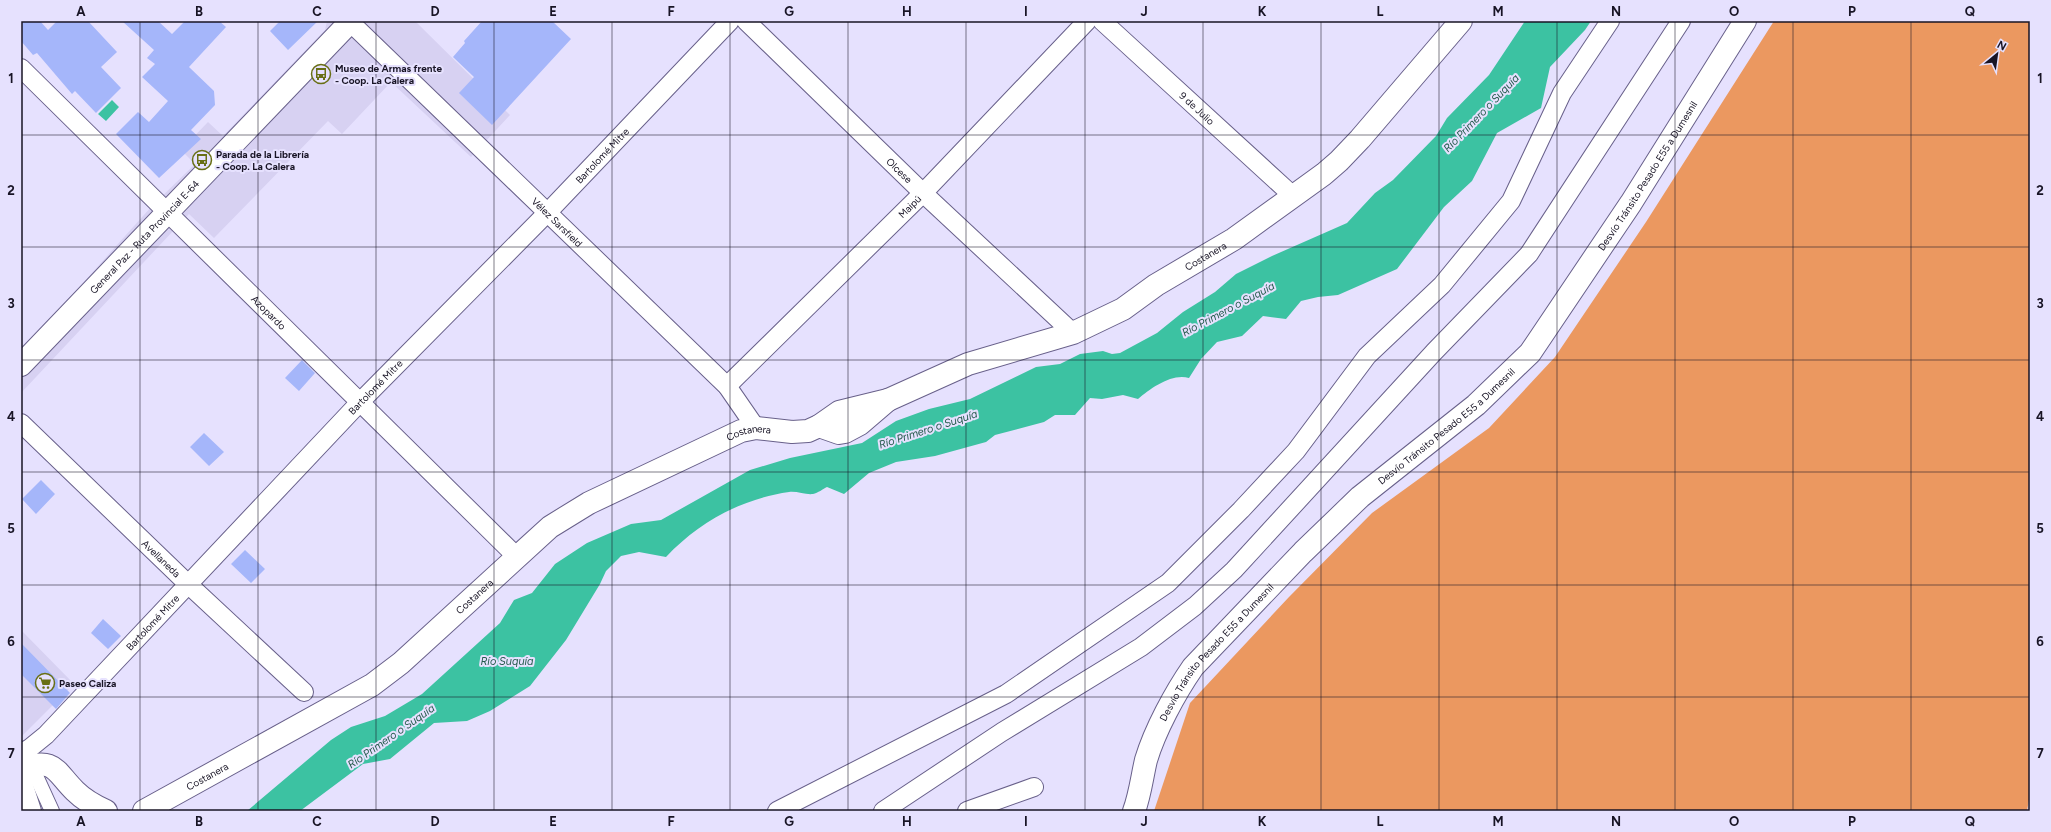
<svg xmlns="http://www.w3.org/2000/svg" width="2051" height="832" font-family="Figtree,sans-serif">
<rect width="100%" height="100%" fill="#e6e1fe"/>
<!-- built -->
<path fill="#d7d1f2" d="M327,21h88l95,94 -39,42 -80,-75 -49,52 -14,-13 -114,117 -25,-24 -168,179v-41l131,-146 43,-42 -14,-14 27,-28 15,14 102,-106z
M21,630l53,54 -53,53z"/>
<!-- forest -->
<path fill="#eb9860" d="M1774,21h256v773l-3,17h-873l36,-108 99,-106 83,-84 117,-85 66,-71 91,-135z"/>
<!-- water -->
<path fill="#3cc2a2" d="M1525,21h66l-6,9 -35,37 -9,41 -44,25 -25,48 -28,26 -47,62 -59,26 -20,2 -17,4 -15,18 -23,-3 -21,20 -25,6 -16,17 -12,19c-17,-5 -38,10 -51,21l-15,-4 -21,4 -12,-1 -15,17h-20l-11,7 -49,13 -9,7 -51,14 -39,6 -27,11 -25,21 -17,-7c-4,2 -9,6 -14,7 -7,1 -16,-3 -24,-2 -48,7 -90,30 -123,65l-27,-5 -18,4 -15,15 -6,13 -34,56 -36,46 -40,25 -23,10 -33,2 -44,36 -27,5 -63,47h-53l84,-71 20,-13 34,-11 37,-22 78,-71 14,-23 18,-7 23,-29 32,-21 44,-19 30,-4 89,-50 40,-12 72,-15 34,-22 33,-12 41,-10 66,-32 24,-3 20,-10 23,-3 9,3 8,-1 37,-20 26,-21 32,-20 21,-18 36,-18 75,-33 28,-30 18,-13 43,-44 11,-18 42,-43z
M112,100l7,7 -13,14 -8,-7z"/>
<!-- building -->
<path fill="#a5b6fa" d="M21,21h19l8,9 9,-9h31l29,31 -16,15 20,21 -25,25 -21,-22 -3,3 -35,-41 -4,2 -12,-14z
M122,21h36l14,13 13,-13h34l7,6 -37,40 25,24 1,14 -24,25 10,9 -42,39 -43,-44 22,-22 11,10 19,-21 -26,-24 13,-13 -8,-6 7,-8z
M280,21h38l-30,29 -18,-19z
M482,21h70l19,18 -79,86 -33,-32 15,-16 -21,-20 12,-14 -1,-2z
M302,360l13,13 -16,18 -14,-13z
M204,433l20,19 -15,14 -19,-19z
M41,480l14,14 -19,20 -14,-15z
M245,550l20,19 -14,14 -20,-19z
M103,619l18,17 -13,13 -17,-16z
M21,643l49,50 -14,16 -35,-35z"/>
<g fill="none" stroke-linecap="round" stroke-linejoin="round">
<defs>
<path id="pedestrian" d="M31,765l21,46"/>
<g id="minor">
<path id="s1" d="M746,21l177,172 150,140"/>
<path id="s2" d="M1102,21l190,174"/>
<path id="s3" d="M350,22l377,364 29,42"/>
<path id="s4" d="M21,68l495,488"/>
<path id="s5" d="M727,386l196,-193 164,-172"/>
<path id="s6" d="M21,423l168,162 115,107"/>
<path id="s7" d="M21,753l9,-5 16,-13 315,-334 187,-189 182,-191"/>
<path d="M777,811l229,-117 162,-111 73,-73 55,-59 71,-95 75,-71 69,-84 51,-108 48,-72"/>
<path d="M883,811l119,-79 139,-85 54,-41 39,-36 200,-218 95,-98 152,-233"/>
<path d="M967,811l67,-24"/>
</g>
<g id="tertiary">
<path id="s8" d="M21,365l330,-344"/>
<path id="s9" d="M819,426l20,7 6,-1 15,-8 28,-24 80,-36 105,-31 50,-24 33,-24 78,-46 90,-65 15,-13 21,-22 101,-118"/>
<path d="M21,768c35,-10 33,2 54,23 9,9 20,15 31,20"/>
<path d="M21,783l9,28"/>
<path id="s10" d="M144,811l228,-126 29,-22 149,-136 39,-24 152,-72 15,-3 36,4 16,-1 11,-5 20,-14 49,-12"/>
<path id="s11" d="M1134,811c6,-16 8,-34 12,-51 9,-30 29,-67 47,-93l110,-115 57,-55 116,-92 54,-52 101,-150 114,-182"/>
</g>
</defs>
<!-- pedestrian casing -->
<use href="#pedestrian" stroke="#68608a" stroke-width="16"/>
<!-- minor casing -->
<use href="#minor" stroke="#68608a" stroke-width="20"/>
<!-- tertiary casing -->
<use href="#tertiary" stroke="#68608a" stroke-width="24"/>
<!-- pedestrian -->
<use href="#pedestrian" stroke="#fff" stroke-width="14"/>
<!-- minor -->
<use href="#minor" stroke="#fff" stroke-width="18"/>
<!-- tertiary -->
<use href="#tertiary" stroke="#fff" stroke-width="22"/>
</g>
<!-- grid -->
<path fill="none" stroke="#181425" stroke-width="1" stroke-opacity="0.55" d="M140,21v790M258,21v790M376,21v790M494,21v790M612,21v790M730,21v790M848,21v790M966,21v790M1085,21v790M1203,21v790M1321,21v790M1439,21v790M1557,21v790M1675,21v790M1793,21v790M1911,21v790M21,135h2009M21,247h2009M21,360h2009M21,472h2009M21,585h2009M21,697h2009"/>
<!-- icons -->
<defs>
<symbol id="bus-ring" viewBox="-11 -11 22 22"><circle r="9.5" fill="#e6e1fe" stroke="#696f15" stroke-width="1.5"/><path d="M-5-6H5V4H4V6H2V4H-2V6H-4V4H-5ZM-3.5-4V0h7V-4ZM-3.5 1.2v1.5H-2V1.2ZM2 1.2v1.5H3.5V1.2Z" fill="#696f15"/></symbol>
<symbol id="supermarket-ring" viewBox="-11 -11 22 22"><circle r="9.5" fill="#e6e1fe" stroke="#696f15" stroke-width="1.5"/><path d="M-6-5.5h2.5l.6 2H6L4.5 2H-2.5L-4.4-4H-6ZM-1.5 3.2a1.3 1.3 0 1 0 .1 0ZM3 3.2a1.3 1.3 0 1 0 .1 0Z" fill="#696f15"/></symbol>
</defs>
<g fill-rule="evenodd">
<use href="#bus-ring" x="310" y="63" width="22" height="22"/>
<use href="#bus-ring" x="191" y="149" width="22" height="22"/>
<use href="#supermarket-ring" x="34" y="672" width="22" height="22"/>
</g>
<g text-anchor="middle" stroke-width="4" stroke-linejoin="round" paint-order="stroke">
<!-- poi labels -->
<g font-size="10" font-weight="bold" fill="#181425" stroke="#e6e1fe" text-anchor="start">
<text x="335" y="72">Museo de Armas frente<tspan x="335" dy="12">- Coop. La Calera</tspan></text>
<text x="216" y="158">Parada de la Librería<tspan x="216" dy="12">- Coop. La Calera</tspan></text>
<text x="59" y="687">Paseo Caliza</text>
</g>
<!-- street labels -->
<g font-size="10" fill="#181425" stroke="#e6e1fe">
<text dy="4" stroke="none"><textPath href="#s2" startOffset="129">9 de Julio</textPath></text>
<text dy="4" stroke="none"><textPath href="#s7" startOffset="834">Bartolomé Mitre</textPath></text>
<text dy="4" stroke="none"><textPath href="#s1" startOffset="214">Olcese</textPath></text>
<text dy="4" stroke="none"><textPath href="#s11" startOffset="831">Desvío Tránsito Pesado E55 a Dumesnil</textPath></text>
<text dy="4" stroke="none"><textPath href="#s5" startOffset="256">Maipú</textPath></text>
<text dy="4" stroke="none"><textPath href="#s3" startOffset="288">Vélez Sarsfield</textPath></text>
<text dy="4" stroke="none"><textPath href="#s8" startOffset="178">General Paz - Ruta Provincial E-64</textPath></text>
<text dy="4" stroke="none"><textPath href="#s9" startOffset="432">Costanera</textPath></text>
<text dy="4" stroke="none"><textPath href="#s4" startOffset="348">Azopardo</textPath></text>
<text dy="4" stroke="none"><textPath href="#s7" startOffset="510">Bartolomé Mitre</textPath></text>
<text dy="4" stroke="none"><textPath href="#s11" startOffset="507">Desvío Tránsito Pesado E55 a Dumesnil</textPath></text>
<text dy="4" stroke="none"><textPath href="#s10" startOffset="720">Costanera</textPath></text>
<text dy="4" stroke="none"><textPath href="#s6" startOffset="195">Avellaneda</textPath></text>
<text dy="4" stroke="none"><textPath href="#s10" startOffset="396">Costanera</textPath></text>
<text dy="4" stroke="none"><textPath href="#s7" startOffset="186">Bartolomé Mitre</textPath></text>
<text dy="4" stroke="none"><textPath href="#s11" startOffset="183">Desvío Tránsito Pesado E55 a Dumesnil</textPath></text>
<text dy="4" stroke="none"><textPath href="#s10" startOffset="72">Costanera</textPath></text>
</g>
<!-- water labels -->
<g font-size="11" font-style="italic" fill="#265b4d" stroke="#e6e1fe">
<text transform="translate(1481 113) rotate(-46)" y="4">Río Primero o Suquía</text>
<text transform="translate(1228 309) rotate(-28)" y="4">Río Primero o Suquía</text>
<text transform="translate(928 429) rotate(-18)" y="4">Río Primero o Suquía</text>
<text x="507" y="665">Río Suquía</text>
<text transform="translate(391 736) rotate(-35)" y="4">Río Primero o Suquía</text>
</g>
</g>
<!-- border -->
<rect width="2051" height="832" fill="none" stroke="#e6e1fe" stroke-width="44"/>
<!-- north arrow -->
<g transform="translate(1997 54) rotate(29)" stroke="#e6e1fe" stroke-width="3" paint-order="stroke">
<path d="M0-3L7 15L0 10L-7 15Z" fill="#181425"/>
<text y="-6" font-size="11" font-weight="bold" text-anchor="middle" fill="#181425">N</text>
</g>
<rect x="22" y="22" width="2007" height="788" fill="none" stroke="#181425" stroke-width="1.5"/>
<g font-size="13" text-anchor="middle" font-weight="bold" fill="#181425">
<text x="81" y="16">A</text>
<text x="199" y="16">B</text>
<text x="317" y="16">C</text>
<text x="435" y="16">D</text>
<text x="553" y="16">E</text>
<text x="671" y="16">F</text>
<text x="789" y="16">G</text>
<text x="907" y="16">H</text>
<text x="1026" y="16">I</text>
<text x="1144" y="16">J</text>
<text x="1262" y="16">K</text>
<text x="1380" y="16">L</text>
<text x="1498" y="16">M</text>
<text x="1616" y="16">N</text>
<text x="1734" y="16">O</text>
<text x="1852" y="16">P</text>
<text x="1970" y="16">Q</text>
<text x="11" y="83">1</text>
<text x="2040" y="83">1</text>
<text x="11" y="195">2</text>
<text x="2040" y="195">2</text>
<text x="11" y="308">3</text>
<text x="2040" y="308">3</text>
<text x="11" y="421">4</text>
<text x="2040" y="421">4</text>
<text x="11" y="533">5</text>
<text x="2040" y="533">5</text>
<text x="11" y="646">6</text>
<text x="2040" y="646">6</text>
<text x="11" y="758">7</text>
<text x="2040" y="758">7</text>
<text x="81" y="826">A</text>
<text x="199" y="826">B</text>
<text x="317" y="826">C</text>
<text x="435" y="826">D</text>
<text x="553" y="826">E</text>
<text x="671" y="826">F</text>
<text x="789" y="826">G</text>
<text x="907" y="826">H</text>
<text x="1026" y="826">I</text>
<text x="1144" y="826">J</text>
<text x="1262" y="826">K</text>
<text x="1380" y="826">L</text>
<text x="1498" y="826">M</text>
<text x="1616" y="826">N</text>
<text x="1734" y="826">O</text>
<text x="1852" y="826">P</text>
<text x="1970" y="826">Q</text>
</g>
</svg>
